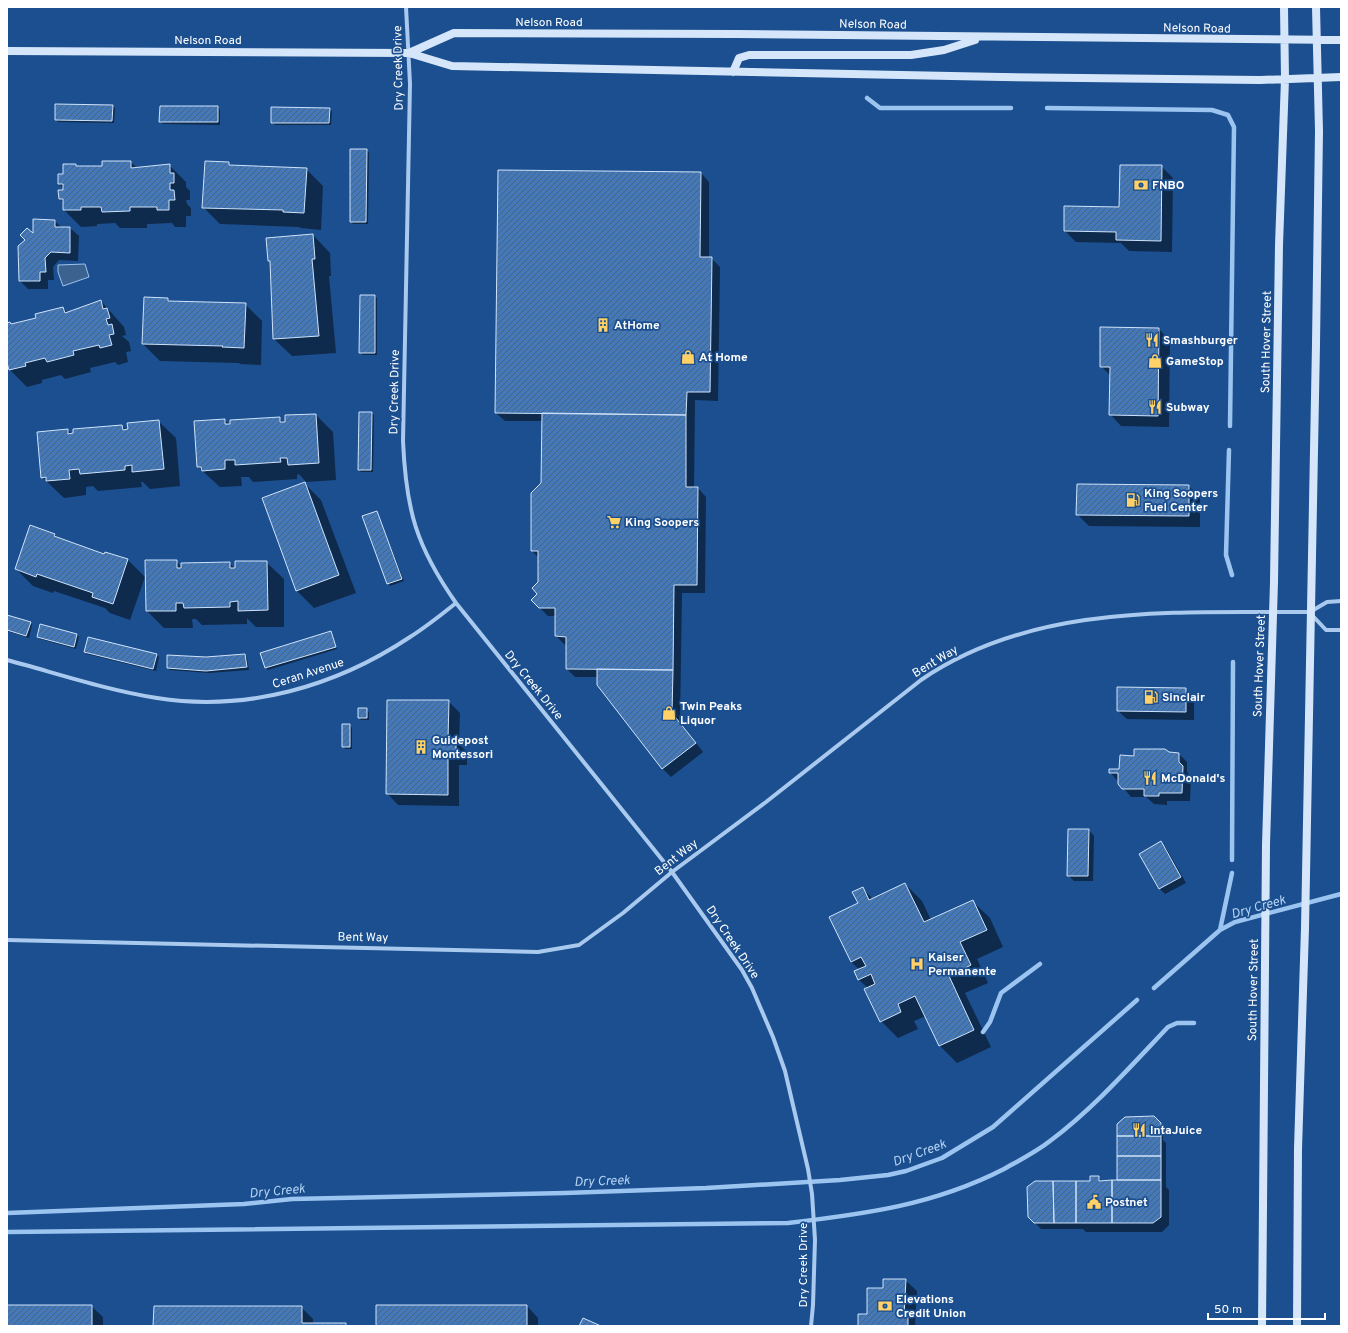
<svg xmlns="http://www.w3.org/2000/svg" width="1348" height="1333" font-family="Overpass,sans-serif">
<defs>
<pattern id="building-hatch" width="6" height="6" patternUnits="userSpaceOnUse"><rect width="6" height="6" fill="#4478b7"/><path d="M-1 1l2-2M0 6l6-6M5 7l2-2" fill="none" stroke="#486282"/></pattern>
</defs>
<rect width="100%" height="100%" fill="#1b4f8f"/>
<!-- water -->
<path fill="#3c6290" stroke="#9cc4f0" d="M85,264l4,13 -26,9 -5,-14v-7z"/>
<!-- shadow -->
<path fill="#0007" d="M112,106l3,2 -1,15 -56,-1 -2,-2z
M218,107l2,3v15l-57,-1 -3,-3z
M329,109l3,2 -1,14h-56l-3,-3z
M366,150l3,2 -1,72h-15l-2,-2z
M131,162l6,6 32,-3 17,17v5l4,4v9h-4l1,4 4,4v8h-5v11h-11l-3,-4 -25,1v4h-27l-5,-5 -18,1v2l-16,1 -17,-17v-7l-4,-4 4,-10 -5,-5 5,-9 11,-10 3,2h25z
M229,163l3,3 74,3 17,17 -2,44 -20,-2 -2,-1 -79,-3 -17,-17z
M1161,166l12,12 -1,74 -43,-1 -8,-8 -45,-1 -11,-11 55,-23z
M701,173l8,9v76h2l9,9 -2,134 -23,-1 -1,88h4l8,9 -1,96h-23l-2,129 23,30 -32,25 -9,-9 -64,-91h-23l-8,-8v-24l-3,-1 -8,-8v-20h-8l-9,-9v-49l-7,-7 10,-68 1,-62h-38l-9,-8z
M55,221l7,7h8l9,8 -1,25 -19,-1 -6,7 1,13h-6v9h-20l-8,-8 13,-45z
M313,235l17,18 1,23h-2l7,77 -44,3 -18,-17 -3,-77 -2,-1z
M375,296l2,2v57h-14l-3,-3z
M168,299l3,3 74,2 17,17 -1,44 -21,-1 -1,-1 -79,-2 -17,-17z
M101,301l23,26 2,8 -4,1 7,6 2,9 -5,1 2,10 -10,3 -3,-3 -25,6 1,4 -26,7 -4,-4 -19,5v3l-15,4 -17,-17 -3,-6v-40l5,1 25,-7 26,-10 5,5z
M1159,329l11,12 -1,86 -48,-1 -11,-12 1,-38 -10,-10z
M372,413l2,2 -1,57h-12l-2,-2z
M316,415l17,17 3,48 -30,2 -7,-8 -2,1v4l-44,3 -4,-5h-8l1,9 -22,1 -22,-20 27,-47 5,5 49,-7 5,5z
M158,421l18,17 4,48 -30,3 -7,-7h-2l1,5 -44,4 -5,-5 -7,1v8l-22,3 -22,-21 26,-47 4,4 50,-8 5,4z
M304,483l17,17 35,93 -42,15 -17,-17 -34,-93z
M1189,486l11,12v29l-111,-1 -12,-12z
M377,512l27,69 -14,5 -27,-69z
M54,534l5,5 46,16 1,-2 22,7 17,17 -15,43 -20,-7 -5,-5 -51,-17 -1,2 -20,-7 -17,-17z
M176,561l6,6 48,-4 5,6 31,-7 18,17v48h-28l-9,-9v6l-45,1 -6,-6h-4l1,9h-29l-17,-17z
M7,616l23,6 2,3 -3,13 -22,-7z
M41,625l36,10 2,2 -3,12 -36,-10 -2,-3z
M330,633l7,16 -69,21 -2,-2 -5,-14z
M85,652l72,3 2,2 -3,14 -69,-17z
M245,655l2,3 2,12 -40,3 -39,-3 -2,-2 38,-10z
M1185,689l9,8v23l-67,-1 -9,-8z
M448,701l12,12 -1,31 8,8v13h-8v41l-61,-1 -11,-12z
M366,709l3,3v8h-8l-2,-3z
M350,725l2,3v21h-7l-2,-3z
M1169,753l10,1 8,8v10l4,4 -1,25h-23v4l-13,-1 -8,-7h-15l-21,-25 10,-2 15,-13z
M1089,830l5,6 -1,45h-19l-6,-6z
M1160,843l6,5 20,35 -21,11 -5,-5 -20,-35z
M905,884l17,17 9,19 41,-19 18,17 13,29 -26,12 11,24 -23,10 26,54 -34,16 -17,-17 -14,-30 -12,5 4,8 -20,9 -17,-17 -13,-33 -9,-8 -3,-8 4,-2 -9,-8 11,-74 11,11z
M1154,1117l9,10v13l3,3v44l3,3v35l-7,7h-76l-3,-3h-42l-12,-13 69,-39 5,5h17z
M905,1280l12,11 -2,33 2,2h-58l9,-11 16,-26z
M7,1306h84l12,11v9h-96z
M527,1306l11,12v8h-161z
M302,1308l11,11v5h33l2,2h-194z"/>
<g fill="none" stroke-linecap="round" stroke-linejoin="round">
<!-- stream -->
<path stroke="#9cc4f0" stroke-width="4.5" d="M867,98l13,10h131
M1047,108l165,2 16,5 6,12 -4,299
M1229,450l-3,105 6,20
M1232,860l1,-198
M1220,930l12,-57
M1154,988l66,-58 15,-8 106,-28
M983,1032l7,-10 11,-29 39,-29
M7,1213l237,-9 48,-5 273,-6 141,-5 134,-8 48,-5 18,-4 36,-13 51,-31 144,-127
M7,1232l781,-9c77,-9 146,-18 216,-54 16,-9 32,-17 46,-28 44,-33 80,-74 118,-114l9,-4h17"/>
</g>
<!-- building -->
<path fill="url(#building-hatch)" stroke="#cfe3fa" d="M55,104l58,1 -1,16 -57,-1z
M160,106h58v16h-59z
M271,107l59,1 -1,15h-58z
M350,149h17l-1,73h-16z
M102,161h29v7l39,-4v9h4v10h-4v7h4l1,10h-6v10h-12v-3h-27v4l-28,1 -1,-5h-20v3h-18v-11h-4l-1,-9h5v-6h-5v-10h5v-10h13v2h26z
M205,161l24,1v3l78,3 -3,45 -21,-1v-2l-81,-2z
M1120,165h42l-1,76 -45,-1v-8l-52,-1v-25l55,1z
M498,170l203,2 -1,85h12l-2,135h-23l-1,23 -191,-2z
M33,219l22,1v7h15v26l-19,-1 -6,6 1,14h-6v9h-21l-1,-35 7,-6 -5,-5 7,-7 6,5z
M313,234l2,25h-3l7,77 -46,3 -3,-78h-2l-2,-23z
M360,295h15v58h-16z
M144,297l24,1v3l78,2 -2,45 -22,-1 1,-1 -81,-2z
M101,300l2,9 4,-1 3,10 -4,1 2,6 4,-1 2,10 -5,1 3,10 -12,3 -1,-3 -26,6 1,4 -27,7 -2,-4 -20,5 1,3 -17,4 -2,-7v-40l3,-1 1,2 25,-6 -1,-4 28,-7 2,6z
M1100,327l59,1 -1,88 -49,-1 1,-48h-10z
M359,412h13l-1,58h-13z
M542,413l144,2v72h12l-1,98h-23l-1,85 -107,-1v-32l-11,-1v-28h-16l-8,-8 6,-6 -5,-6 6,-6v-31h-7v-58l10,-10z
M316,414l3,49 -31,2 -1,-7h-7l1,4 -46,3v-5h-10v9l-23,2 -1,-4h-4l-3,-46 31,-2v5h5v-4l50,-3v5h5v-7z
M159,420l5,49 -32,3v-7l-7,1v4l-45,4 -1,-5 -10,1 1,9 -24,2v-4l-5,1 -4,-46 31,-3v5l5,-1v-4l49,-4 1,5 5,-1 -1,-6z
M305,482l34,93 -43,16 -34,-93z
M1077,484l112,1v31l-113,-1z
M377,511l25,68 -15,5 -25,-68z
M30,525l25,9 -1,2 50,18 1,-2 23,7 -15,45 -21,-7 1,-4 -56,-19 -1,3 -21,-8z
M145,560h32v8h4v-5l49,-1v6h5v-7h32l1,49 -30,1v-10l-8,1v5l-46,1 -1,-5h-7v8h-30z
M7,615l24,7 -5,14 -19,-6z
M40,624l37,10 -3,13 -37,-10z
M331,631l5,16 -71,21 -5,-15z
M88,637l69,17 -4,15 -69,-17z
M245,654l2,13 -41,4 -39,-3v-13l39,2z
M597,669l76,1 -1,43 24,30 -34,26 -65,-84z
M1117,687l69,1v24l-69,-1z
M387,700h62l-1,39 8,1v14h-8v41l-62,-1z
M358,708h9v10h-9z
M342,724h8v23h-8z
M1134,749h31l4,3 10,1v9l4,4 -1,27h-23v3h-15v-7h-22l-4,-5v-11h-9v-4h10l1,-14 14,1z
M1068,829h21l-1,47h-21z
M1161,841l20,36 -22,12 -20,-35z
M905,883l19,39 49,-22 14,30 -27,12 11,23 -22,11 25,54 -35,16 -24,-50 -17,8 3,8 -21,10 -16,-33 11,-5 -4,-10 -13,6 -4,-9 12,-5 -5,-9 -10,5 -22,-45 29,-14 -6,-11 11,-5 6,13z
M1154,1116l7,7v13h-44v-12l8,-7z
M1117,1136h44v20h-44z
M1117,1156h44v24h-44z
M1090,1176h9v5l13,-1v43h-36v-42h14z
M1112,1180h49v37l-8,6h-41z
M1035,1181h18l1,42h-20l-6,-6 -1,-30z
M1053,1181h23v42h-22z
M883,1279h23l-2,37h4v10h-50v-12h9v-26h16z
M7,1305h85v21h-85z
M376,1305h151v21h-151z
M154,1306h148v17h44v3h-193z
M583,1318l18,8h-22z"/>
<g fill="none" stroke-linecap="round" stroke-linejoin="round">
<!-- minor -->
<path stroke="#a9c9ee" stroke-width="4" d="M406,7l4,77 -7,357c3,69 13,105 53,162l216,269 70,98 10,18 21,49 12,34 23,98 4,25 3,46 -2,65 -2,21
M1311,614l15,16h15
M7,660c49,13 99,30 150,38 89,14 178,-11 253,-61 16,-10 31,-22 46,-34
M7,940l531,12 41,-7 44,-32 49,-41 94,-70 155,-122c114,-78 257,-67 389,-68l17,-10 14,-1"/>
<!-- secondary -->
<path stroke="#d6e6fa" stroke-width="8" d="M7,51l402,2 43,13 550,11 258,3 81,-3
M409,53l45,-20 282,1 605,6
M733,72l6,-14 10,-3h162l33,-5 31,-10
M1262,1326l4,-481 8,-263 5,-337 6,-166 -1,-72
M1297,1326l1,-177 7,-221 11,-584 3,-213 -3,-124"/>
</g>
<!-- icons -->
<defs>
<symbol id="bank-bare" viewBox="-9 -9 18 18"><path d="M-6-4H6V4H-6ZM0-2.3a2.3 2.3 0 1 0 0 4.6a2.3 2.3 0 1 0 0-4.6Z" fill="#ffd166" stroke="#1b4f8f" stroke-width="2.5" paint-order="stroke"/></symbol>
<symbol id="building-bare" viewBox="-9 -9 18 18"><path d="M-4-6H4V6H1V3H-1V6H-4ZM-2.5-4.3h1.7v1.8h-1.7ZM.8-4.3h1.7v1.8H.8ZM-2.5-1h1.7V.8h-1.7ZM.8-1h1.7V.8H.8Z" fill="#ffd166" stroke="#1b4f8f" stroke-width="2.5" paint-order="stroke"/></symbol>
<symbol id="restaurant-bare" viewBox="-9 -9 18 18"><path d="M-5-6h1v4h1v-4h1v4h1v-4h1v5L-1.5 .5V6h-2V.5L-5-1ZM5-6V6H3V1.5H1.5Q1.5-4 5-6Z" fill="#ffd166" stroke="#1b4f8f" stroke-width="2.5" paint-order="stroke"/></symbol>
<symbol id="shop-bare" viewBox="-9 -9 18 18"><path d="M-5-2.5h2.3a2.7 3.5 0 0 1 5.4 0H5L5.5 6h-11ZM-1.5-2.5h3a1.5 2.3 0 0 0-3 0Z" fill="#ffd166" stroke="#1b4f8f" stroke-width="2.5" paint-order="stroke"/></symbol>
<symbol id="fuel-bare" viewBox="-9 -9 18 18"><path d="M-5.5-6h7V0h2V4h1.3V-2.5L3-4.5l.8-.8L6-3V5H2.5V1h-1V6h-7ZM-4.2-4.7v3.2H.2V-4.7Z" fill="#ffd166" stroke="#1b4f8f" stroke-width="2.5" paint-order="stroke"/></symbol>
<symbol id="supermarket-bare" viewBox="-9 -9 18 18"><path d="M-6-5.5h2.5l.6 2H6L4.5 2H-2.5L-4.4-4H-6ZM-1.5 3.2a1.3 1.3 0 1 0 .1 0ZM3 3.2a1.3 1.3 0 1 0 .1 0Z" fill="#ffd166" stroke="#1b4f8f" stroke-width="2.5" paint-order="stroke"/></symbol>
<symbol id="hospital-bare" viewBox="-9 -9 18 18"><path d="M-5-5h3v3.5h4V-5h3V5h-3V1.5h-4V5h-3Z" fill="#ffd166" stroke="#1b4f8f" stroke-width="2.5" paint-order="stroke"/></symbol>
<symbol id="civic-bare" viewBox="-9 -9 18 18"><path d="M-.6-6.5H3V-4.5H.6V-3L4-1V1h2V6H-6V1h2V-1L-.6-3ZM-1.2 2.5V6h2.4V2.5Z" fill="#ffd166" stroke="#1b4f8f" stroke-width="2.5" paint-order="stroke"/></symbol>
</defs>
<g fill-rule="evenodd">
<use href="#bank-bare" x="1131" y="175" width="20" height="20"/>
<use href="#building-bare" x="593" y="315" width="20" height="20"/>
<use href="#restaurant-bare" x="1142" y="330" width="20" height="20"/>
<use href="#shop-bare" x="678" y="347" width="20" height="20"/>
<use href="#shop-bare" x="1145" y="351" width="20" height="20"/>
<use href="#restaurant-bare" x="1145" y="397" width="20" height="20"/>
<use href="#fuel-bare" x="1123" y="490" width="20" height="20"/>
<use href="#supermarket-bare" x="604" y="512" width="20" height="20"/>
<use href="#fuel-bare" x="1141" y="687" width="20" height="20"/>
<use href="#shop-bare" x="659" y="703" width="20" height="20"/>
<use href="#building-bare" x="411" y="737" width="20" height="20"/>
<use href="#restaurant-bare" x="1140" y="768" width="20" height="20"/>
<use href="#hospital-bare" x="907" y="954" width="20" height="20"/>
<use href="#restaurant-bare" x="1129" y="1120" width="20" height="20"/>
<use href="#civic-bare" x="1084" y="1192" width="20" height="20"/>
<use href="#bank-bare" x="875" y="1296" width="20" height="20"/>
</g>
<g text-anchor="middle" stroke-width="3.5" stroke-linejoin="round" paint-order="stroke">
<!-- street labels -->
<g font-size="12" fill="#fff" stroke="#1b4f8f">
<text x="549" y="26">Nelson Road</text>
<text transform="translate(873 24) rotate(1)" y="4">Nelson Road</text>
<text transform="translate(1197 28) rotate(1)" y="4">Nelson Road</text>
<text x="208" y="44">Nelson Road</text>
<text transform="translate(398 68) rotate(-91)" y="4">Dry Creek Drive</text>
<text transform="translate(1266 342) rotate(-89)" y="4">South Hover Street</text>
<text transform="translate(394 392) rotate(-89)" y="4">Dry Creek Drive</text>
<text transform="translate(935 661) rotate(-31)" y="4">Bent Way</text>
<text transform="translate(1259 666) rotate(-88)" y="4">South Hover Street</text>
<text transform="translate(308 673) rotate(-18)" y="4">Ceran Avenue</text>
<text transform="translate(534 685) rotate(51)" y="4">Dry Creek Drive</text>
<text transform="translate(676 857) rotate(-38)" y="4">Bent Way</text>
<text transform="translate(363 937) rotate(1)" y="4">Bent Way</text>
<text transform="translate(733 942) rotate(56)" y="4">Dry Creek Drive</text>
<text transform="translate(1253 990) rotate(-89)" y="4">South Hover Street</text>
<text transform="translate(803 1265) rotate(-90)" y="4">Dry Creek Drive</text>
</g>
<!-- poi labels -->
<g font-size="12" font-weight="bold" fill="#fff" stroke="#1b4f8f" text-anchor="start">
<text x="1152" y="189">FNBO</text>
<text x="614" y="329">AtHome</text>
<text x="1163" y="344">Smashburger</text>
<text x="699" y="361">At Home</text>
<text x="1166" y="365">GameStop</text>
<text x="1166" y="411">Subway</text>
<text x="1144" y="497">King Soopers<tspan x="1144" dy="14">Fuel Center</tspan></text>
<text x="625" y="526">King Soopers</text>
<text x="1162" y="701">Sinclair</text>
<text x="680" y="710">Twin Peaks<tspan x="680" dy="14">Liquor</tspan></text>
<text x="432" y="744">Guidepost<tspan x="432" dy="14">Montessori</tspan></text>
<text x="1161" y="782">McDonald's</text>
<text x="928" y="961">Kaiser<tspan x="928" dy="14">Permanente</tspan></text>
<text x="1150" y="1134">IntaJuice</text>
<text x="1105" y="1206">Postnet</text>
<text x="896" y="1303">Elevations<tspan x="896" dy="14">Credit Union</tspan></text>
</g>
<!-- water labels -->
<g font-size="13" font-style="italic" fill="#b5d3f5" stroke="#1b4f8f">
<text transform="translate(1258 906) rotate(-16)" y="5">Dry Creek</text>
<text transform="translate(919 1152) rotate(-20)" y="5">Dry Creek</text>
<text transform="translate(602 1180) rotate(-2)" y="5">Dry Creek</text>
<text transform="translate(277 1190) rotate(-5)" y="5">Dry Creek</text>
</g>
</g>
<!-- border -->
<rect width="1348" height="1333" fill="none" stroke="#ffffff" stroke-width="16"/>
<!-- scale -->
<path d="M1208 1313v6h117v-6" fill="none" stroke="#ffffff" stroke-width="2"/>
<text x="1214" y="1313" font-size="12" fill="#ffffff" stroke="#1b4f8f" stroke-width="3" paint-order="stroke">50 m</text>
</svg>
